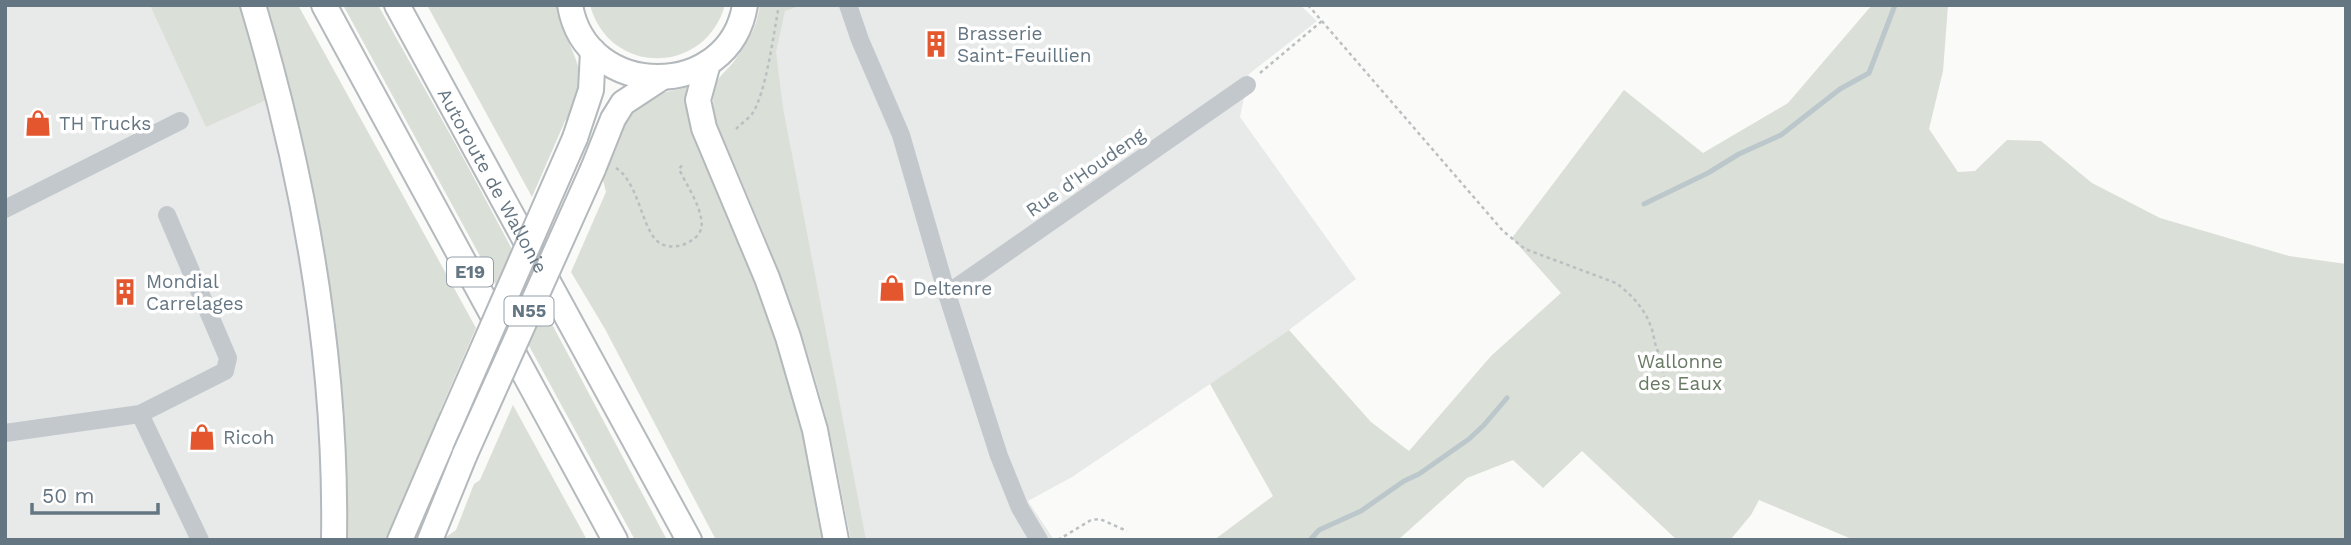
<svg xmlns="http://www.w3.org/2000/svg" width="2351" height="545" font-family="'Work Sans',sans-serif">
<rect width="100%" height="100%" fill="#fafaf8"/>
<!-- built -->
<path fill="#e8e9e9" d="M5,5h239l57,231 19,189 3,115h-318z
M760,5h540l17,16 -68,53 -9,43 116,162 -67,51 -79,54 -138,93 -44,24 26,39h-203l-26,-126 -22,-73 -33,-92 -53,-125 -4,-14 1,-23 5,-9 16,-17 20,-33z"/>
<!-- green -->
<path fill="#dadfd7" d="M150,5h94l22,95 -60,27z
M265,5h33l178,323 -36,83v12l-52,117h-43l-5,-169 -5,-53 -11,-66 -47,-207z
M343,5h35l87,156 202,379h-32z
M427,5h130c5,41 46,75 8,116l-33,76z
M590,5h135c-20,71 -116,71 -135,0z
M760,5h42l-17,6 -9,41 7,56 83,432h-15c-9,-42 -15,-85 -26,-126 -25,-100 -67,-195 -108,-290 -3,-12 -6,-26 -2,-38 4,-11 14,-17 20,-26 12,-16 23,-35 25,-55z
M1872,5h76l-5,66 -14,58 29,43 17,-1 32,-31 34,1 51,42 68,35 129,38 57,8v276h-492l-95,-40 -8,15 -21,25h-53l-95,-89 -39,37 -30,-28 -46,18 -69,62h-184l59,-44 -63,-112 79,-54 82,92 38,29 82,-95 70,-63 -49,-55 112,-148 79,63 85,-50z
M689,87l77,219 32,98 27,136h-109l-111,-211 -34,-57 35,-80 -5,-20 22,-50 9,-12 25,-16z
M513,405l74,135h-145l14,-10 18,-46 6,-4z"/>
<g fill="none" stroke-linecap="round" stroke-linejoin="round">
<!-- stream -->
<path stroke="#bbc7cb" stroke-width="5" d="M1644,204l64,-31 31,-19 42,-19 59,-46 29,-16 26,-68
M1310,540l9,-10 42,-19 43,-30 15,-7 50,-35 15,-14 23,-27"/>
<defs>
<g id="highway">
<path d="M253,5c52,174 84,353 81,535"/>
<path d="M324,5l291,535"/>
<path id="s1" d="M397,5l292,535"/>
<path d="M570,5c16,96 160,96 175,0"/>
<path d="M708,63l-10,37 6,28 63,150 21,59 27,93 21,110"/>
<path d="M575,138l16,-48 2,-39"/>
<path d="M593,169l20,-50 10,-16 38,-25"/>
<path d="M400,540l49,-114"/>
<path d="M430,540l35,-86"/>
</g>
</defs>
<!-- highway casing -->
<use href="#highway" stroke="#b4b9bd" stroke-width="28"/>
<!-- path -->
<path stroke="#bbbfc2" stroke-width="2.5" stroke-dasharray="3.5 3.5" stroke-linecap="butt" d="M1308,5l195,226 22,18 91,34c15,11 29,26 35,44 3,7 3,15 6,22 4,11 7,21 8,33
M1260,73l62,-52
M736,129c5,-5 12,-10 16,-15 14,-20 22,-83 27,-109
M616,168c21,13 25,54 39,71 11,12 29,8 40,-1 6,-5 8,-12 6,-20 -3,-17 -15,-34 -22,-49l5,-6
M1058,540l33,-20 9,-1 27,12"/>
<!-- minor -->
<path stroke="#c3c8cc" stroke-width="18" d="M848,5l12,35 41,95 46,159 52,162 21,52 19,32
M5,209l175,-88
M947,294l300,-209
M140,414l85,-43 3,-13 -61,-143
M5,433l135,-19 60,126"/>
<!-- highway -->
<use href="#highway" stroke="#fff" stroke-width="24"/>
<defs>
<path id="highway-bridge" d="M449,426l126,-288
M465,454l128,-285"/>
</defs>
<!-- highway-bridge casing -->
<use href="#highway-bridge" stroke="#b4b9bd" stroke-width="28" stroke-linecap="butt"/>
<!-- highway-bridge -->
<use href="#highway-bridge" stroke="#fff" stroke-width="24"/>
</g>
<!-- icons -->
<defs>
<symbol id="building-bare" viewBox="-9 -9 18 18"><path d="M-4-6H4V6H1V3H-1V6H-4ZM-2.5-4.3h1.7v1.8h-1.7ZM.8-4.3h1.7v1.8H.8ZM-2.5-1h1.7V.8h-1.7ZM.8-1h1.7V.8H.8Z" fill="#e4572e" stroke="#fff" stroke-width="2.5" paint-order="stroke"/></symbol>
<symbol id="shop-bare" viewBox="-9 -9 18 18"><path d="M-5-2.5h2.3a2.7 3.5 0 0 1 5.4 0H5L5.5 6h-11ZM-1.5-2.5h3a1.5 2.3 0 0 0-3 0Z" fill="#e4572e" stroke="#fff" stroke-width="2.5" paint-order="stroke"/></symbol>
</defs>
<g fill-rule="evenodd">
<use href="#building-bare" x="917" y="25" width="38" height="38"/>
<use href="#shop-bare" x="19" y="104" width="38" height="38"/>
<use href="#shop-bare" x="873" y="269" width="38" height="38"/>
<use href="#building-bare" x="106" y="273" width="38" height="38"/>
<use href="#shop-bare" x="183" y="418" width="38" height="38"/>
</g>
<g text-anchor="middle" stroke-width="7" stroke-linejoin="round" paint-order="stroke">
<!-- shield labels -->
<g fill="#fff" stroke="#939fa8" stroke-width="2">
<rect x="447" y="257.5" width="46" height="29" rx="5"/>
<rect x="504.5" y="296.5" width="49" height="29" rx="5"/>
</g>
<g font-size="18" font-weight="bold" fill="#657683">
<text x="470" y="278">E19</text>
<text x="529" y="317">N55</text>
</g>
<!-- poi labels -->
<g font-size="19" fill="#657683" stroke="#fff" text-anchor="start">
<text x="957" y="40">Brasserie<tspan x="957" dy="22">Saint-Feuillien</tspan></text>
<text x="59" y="130">TH Trucks</text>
<text x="146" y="288">Mondial<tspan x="146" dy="22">Carrelages</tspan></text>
<text x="913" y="295">Deltenre</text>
<text x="223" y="444">Ricoh</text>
</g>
<!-- street labels -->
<g font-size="19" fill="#657683" stroke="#fff">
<text transform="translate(1085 172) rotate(-35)" y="7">Rue d'Houdeng</text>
<text dy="7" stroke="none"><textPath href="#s1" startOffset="200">Autoroute de Wallonie</textPath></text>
</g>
<!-- park labels -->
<g font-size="19" fill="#687a64" stroke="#fff">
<text x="1680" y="368">Wallonne<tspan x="1680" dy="22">des Eaux</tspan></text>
</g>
</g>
<!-- border -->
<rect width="2351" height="545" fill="none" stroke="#657683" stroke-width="14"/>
<!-- scale -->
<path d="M32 503v10h126v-10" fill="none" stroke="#657683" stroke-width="3.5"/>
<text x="42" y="503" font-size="21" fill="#657683" stroke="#ffffff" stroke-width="5" paint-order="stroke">50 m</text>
</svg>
